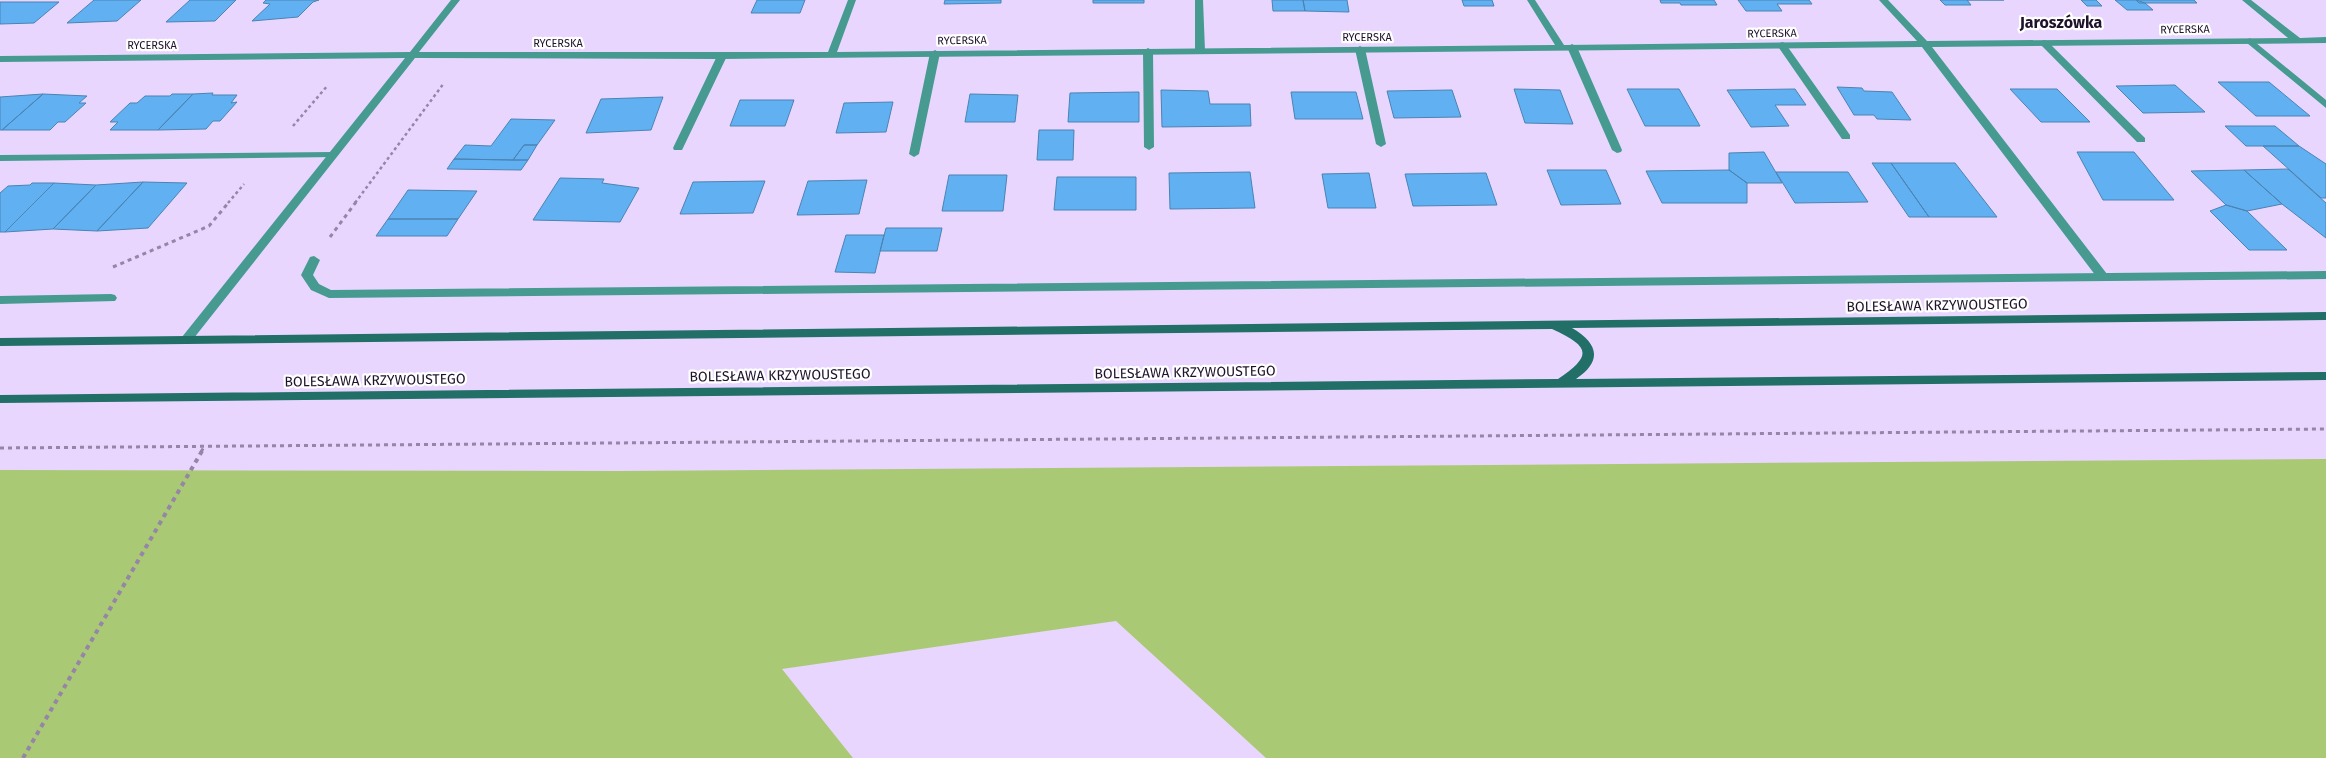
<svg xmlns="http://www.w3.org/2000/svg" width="2326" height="758" font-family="'Fira Sans',sans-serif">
<rect width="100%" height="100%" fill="#e8d6fe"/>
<!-- green -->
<path fill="#aac975" d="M2326,459v299h-1060l-150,-137 -334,48 71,89h-853v-288l620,1z"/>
<!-- building -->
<path fill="#61b1f2" stroke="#4b83b3" d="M94,0h47l-24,21 -50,2z
M190,0h46l-21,21 -49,1z
M266,0h53l-6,2 -15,15 -46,4 18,-17 -7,-1z
M757,0h48l-5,13h-49z
M945,0h56v3l-57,1z
M1093,0h51v3h-51z
M1272,0h31l2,11h-32z
M1303,0h44l2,12 -44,-1z
M1462,0h30l2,6h-30z
M1660,0h54l3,5h-36l-1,-2h-19z
M1738,0h71l3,4h-35l5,7h-36z
M1940,0h64h-37l4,5h-26z
M2081,0h15l6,6h-15z
M2115,0h21l9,3 8,7h-26z
M2136,0h58l3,3h-58z
M0,2h59l-25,21 -34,1z
M2218,82h51l41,34h-54z
M2175,85l30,27 -62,1 -27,-27z
M1837,87l25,1 2,3 28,1 19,28 -34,-1 -3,-4h-20z
M1514,89l46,1 13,34 -48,-1z
M1627,89h52l21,37h-55z
M1795,89l11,16h-31l14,21 -38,1 -24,-37z
M2010,89h47l33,33h-49z
M1161,90l47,1 2,13h40l1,22 -89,1z
M1452,90l9,27 -67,1 -7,-27z
M1139,92v30h-71l2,-29z
M1291,92h65l7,27h-68z
M213,93l-1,2h25l-6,8 6,-1 -17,19h-7l-7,8 -48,1 35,-36z
M43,94l44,2 -8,7h7l-21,19h-7l-8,8h-48z
M43,94l-41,36h-2v-33z
M172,94h21l-35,36h-48l8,-8h-8l20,-19h7l8,-7h25z
M970,94l48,1 -3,27h-50z
M663,97l-12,33 -65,3 15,-34z
M740,100h54l-9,26h-55z
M893,102l-7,30 -50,1 8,-30z
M511,119l44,1 -18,25h-13l-11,15 -59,-1 11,-14 26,1z
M2225,126h50l24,20h-53z
M1039,130h35l-1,30h-36z
M524,145h13l-9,15h-15z
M2263,146h36l27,18v34h-5z
M1764,152l18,31h-35l-18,-13v-17z
M2077,152h57l40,48h-71z
M454,159l59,1h15l-7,10 -74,-1z
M1872,163h19l38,54h-20z
M1891,163h64l42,54h-68z
M2288,169l38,34v35l-44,-34 -38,-34z
M1547,170h59l15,34 -60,1z
M1729,170l18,13v20h-85l-16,-32z
M2244,170l38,34 -35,7 -21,-6 -35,-34z
M1250,172l5,36 -85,1 -1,-36z
M1776,172h72l20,30 -73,1z
M1369,173l7,35h-48l-6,-34z
M1486,173l11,32 -84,1 -8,-32z
M949,175h58l-4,36h-61z
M1057,177h79v33h-82z
M560,178l44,1 -2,4 37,5 -19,34 -87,-2z
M867,180l-8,34 -62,1 11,-34z
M765,181l-12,32 -73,1 13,-32z
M143,182l-46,49 -44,-2 43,-44z
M143,182l44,1 -39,45 -51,3z
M32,183h22l-49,49h-5v-39l8,-7 22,-1z
M54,183l42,2 -43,44 -48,3z
M408,190l69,1 -19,28h-70z
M2226,205l21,6 40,39h-38l-39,-39z
M388,219h70l-11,17h-71z
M886,228h56l-5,23h-57z
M846,235h38l-9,38 -40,-1z"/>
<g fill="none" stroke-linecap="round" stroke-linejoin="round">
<!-- path-far2 -->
<path stroke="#9585a6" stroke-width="2.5" stroke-dasharray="3 3" stroke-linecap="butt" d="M293,126l35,-41
M228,203l16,-19
M355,203l89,-120"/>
<!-- path-far1 -->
<path stroke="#9585a6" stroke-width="3" stroke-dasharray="4 4" stroke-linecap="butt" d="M330,237l26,-35
M113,267l96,-41 20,-24
M0,448l2326,-19
M201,452l3,-5"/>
<!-- path -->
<path stroke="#9585a6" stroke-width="4" stroke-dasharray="4.5 4.5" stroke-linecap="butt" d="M23,758l179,-307"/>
<!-- service -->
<path fill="#469a90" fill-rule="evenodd" d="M1195,0h8l2,51 -5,3 -5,-3z
M2250,38l76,62v8l-79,-65 -2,-2z
M2044,40l3,1 98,97v4h-8l-96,-97 -2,-2z
M1782,42l3,1 65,92v4h-8l-65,-94z
M1572,44l5,3 45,103 -1,2 -4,1 -5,-3 -45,-103z
M1360,46l5,3 21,95 -5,3 -5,-3 -21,-95z
M1148,48l5,3 1,96 -5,3 -5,-3 -1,-96z
M935,50l5,3 -21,101 -5,3 -5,-3 21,-101z
M722,53l5,3 -44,92 -1,2h-8l-1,-2 44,-92z
M333,152l4,1v4l-337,4v-6z
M314,256l6,4 -7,15 6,9 12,6 1995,-19v8l-1997,19 -18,-8 -10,-15 9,-18z
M111,294l4,1 2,3 -2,3 -115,3v-8z"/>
<!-- minor -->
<path fill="#469a90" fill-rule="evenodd" d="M451,0h9l-41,52h409l20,-52h8l-19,52 718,-7 -28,-45h8l29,45 353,-4 -38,-41h9l39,41 361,-3 -46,-38h9l49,38 26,-1v6l-394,4 175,227 2,3 -6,4 -4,-1 -177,-233 -1200,12 -307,-1 -225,285h-8l-2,-3 2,-3 223,-279 -405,4v-6l410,-4z"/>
<!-- secondary -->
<path fill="#216f67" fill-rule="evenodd" d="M2326,312v8l-754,8c26,15 31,33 4,51l750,-7v8l-2326,23v-8l1558,-16c36,-24 31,-33 -6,-50l-1552,17v-8z"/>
</g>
<g text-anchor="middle" stroke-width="4.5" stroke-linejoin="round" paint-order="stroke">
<!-- far-street labels -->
<g font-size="11" fill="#1f132b" stroke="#fff">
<text transform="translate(2185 29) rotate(-1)" y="4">RYCERSKA</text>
<text transform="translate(1772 33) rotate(-1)" y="4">RYCERSKA</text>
<text x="1367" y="41">RYCERSKA</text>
<text transform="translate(962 40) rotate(-1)" y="4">RYCERSKA</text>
<text x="558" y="47">RYCERSKA</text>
<text x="152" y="49">RYCERSKA</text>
</g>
<!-- street labels -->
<g font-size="14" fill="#1f132b" stroke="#fff">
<text transform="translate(1937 305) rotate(-1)" y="5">BOLESŁAWA KRZYWOUSTEGO</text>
<text transform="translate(1185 372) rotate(-1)" y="5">BOLESŁAWA KRZYWOUSTEGO</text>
<text transform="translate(780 375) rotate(-1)" y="5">BOLESŁAWA KRZYWOUSTEGO</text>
<text transform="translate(375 380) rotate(-1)" y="5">BOLESŁAWA KRZYWOUSTEGO</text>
</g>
<!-- far-district labels -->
<g font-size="16" font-weight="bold" fill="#1f132b" stroke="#fff">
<text x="2061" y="28">Jaroszówka</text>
</g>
</g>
</svg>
